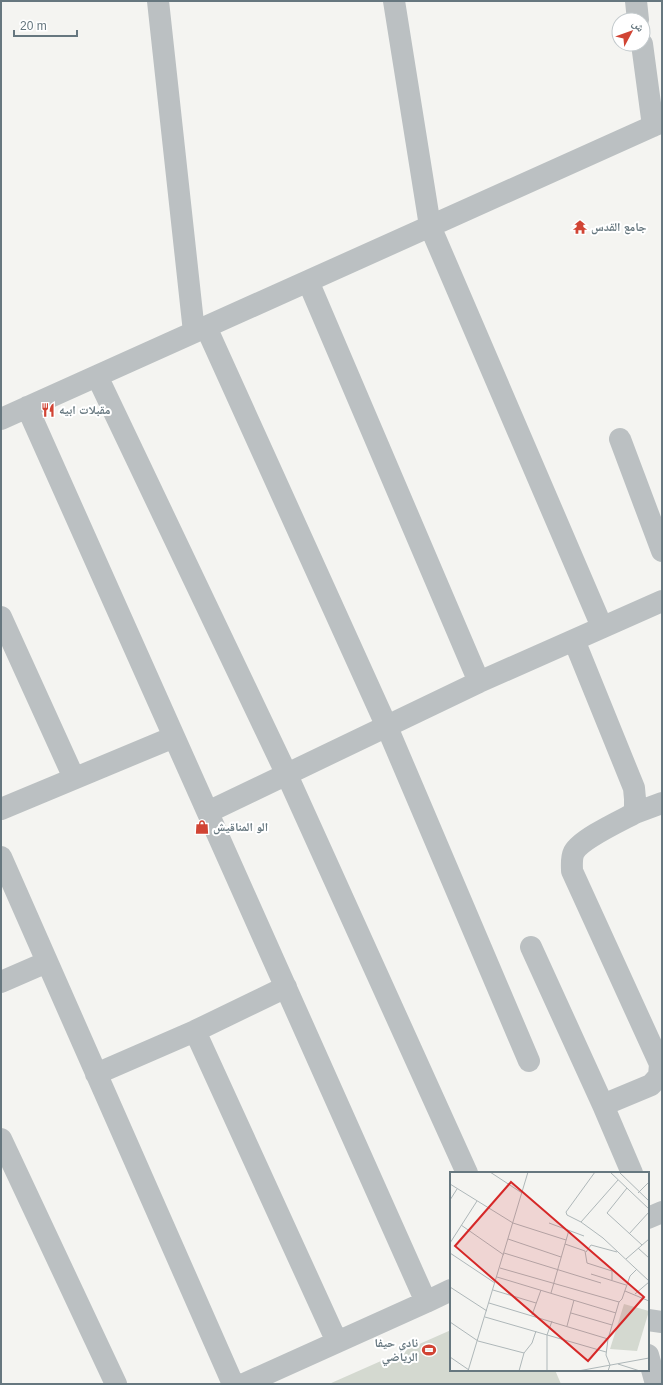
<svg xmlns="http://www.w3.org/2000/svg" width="663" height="1385" font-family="Helvetica,'Noto Naskh Arabic',sans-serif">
<rect width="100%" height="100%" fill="#f4f4f1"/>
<!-- green -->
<path fill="#d4d9d0" d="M451,1330v40h104l6,14h-232z"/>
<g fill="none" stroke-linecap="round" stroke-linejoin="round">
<!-- street -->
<path stroke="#bbc0c2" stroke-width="22" d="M158,1l36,331
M394,1l36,225 172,401
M636,1l2,19
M642,44l11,82
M308,281l171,401
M206,327l181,400 142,334
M97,376l190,399 180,398
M27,407l399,895
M1,419l661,-297
M620,439l42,112
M1,617l73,161
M574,640l60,148 1,11v14c-15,8 -54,26 -61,39 -3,6 -2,13 -2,19l88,193 -1,12 -8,9 -48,20
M1,809l173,-72
M208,812l271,-130 183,-81
M635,813l27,-10
M1,857l232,527
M531,947l72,158 29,68
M1,982l46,-20
M195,1031l142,311
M96,1074l99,-43 91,-44
M1,1139l115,245
M648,1218l14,-6
M648,1320l14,2
M648,1355l8,29
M244,1384l182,-82 25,-12"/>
</g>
<!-- icons -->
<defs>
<symbol id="temple-bare" viewBox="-9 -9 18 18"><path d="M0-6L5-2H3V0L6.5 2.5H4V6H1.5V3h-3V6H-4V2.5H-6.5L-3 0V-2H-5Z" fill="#d14434" stroke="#fff" stroke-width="2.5" paint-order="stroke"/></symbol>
<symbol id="restaurant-bare" viewBox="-9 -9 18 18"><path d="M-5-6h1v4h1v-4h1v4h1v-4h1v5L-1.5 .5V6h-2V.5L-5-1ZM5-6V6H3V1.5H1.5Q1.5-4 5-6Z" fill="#d14434" stroke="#fff" stroke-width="2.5" paint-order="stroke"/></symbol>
<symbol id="shop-bare" viewBox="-9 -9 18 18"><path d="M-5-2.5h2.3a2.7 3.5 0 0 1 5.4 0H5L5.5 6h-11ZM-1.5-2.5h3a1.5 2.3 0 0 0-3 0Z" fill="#d14434" stroke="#fff" stroke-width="2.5" paint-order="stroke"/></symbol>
<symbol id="stadium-bare" viewBox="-9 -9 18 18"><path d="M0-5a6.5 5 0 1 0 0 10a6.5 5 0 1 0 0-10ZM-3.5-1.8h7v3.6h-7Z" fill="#d14434" stroke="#fff" stroke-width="2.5" paint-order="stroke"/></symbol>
</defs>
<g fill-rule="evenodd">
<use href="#temple-bare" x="570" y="217" width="20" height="20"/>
<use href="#restaurant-bare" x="38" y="400" width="20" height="20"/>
<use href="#shop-bare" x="192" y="817" width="20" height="20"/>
<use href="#stadium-bare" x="419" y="1340" width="20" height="20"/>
</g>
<g text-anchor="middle" stroke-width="4" stroke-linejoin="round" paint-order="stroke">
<!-- poi labels -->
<g font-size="12" font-weight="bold" fill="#66777f" stroke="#fff" text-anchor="start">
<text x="591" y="231">جامع القدس</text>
<text x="59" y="414">مقبلات ابيه</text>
<text x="213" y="831">الو المناقيش</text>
<text x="418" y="1347" text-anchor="end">نادي حيفا<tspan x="418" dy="14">الرياضي</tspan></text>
</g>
</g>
<!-- overview -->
<g transform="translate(450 1172)">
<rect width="199" height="199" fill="#f4f4f1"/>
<path d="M174,132l25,7 -12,40 -27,-2z" fill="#d4d9d0"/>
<path fill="none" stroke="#aeb7b9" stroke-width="1" d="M40,0l32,21M145,0l-29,40 1,3 14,7 22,16 46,43M160,0l39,37M169,0l30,29M0,12l63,39 53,17M177,16l-20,25 35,32M188,21l11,-11M0,28l7,-11M131,50l37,-42M99,51l35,13M11,53l43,30M179,62l20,-22M58,67l53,18M0,71l27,-42M115,72l20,7 2,12 25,8v9M188,76l11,10M136,80l5,-7 26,7M0,81l45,30M54,81l97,30M176,87l23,-20M50,96l119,34M141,102l35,11M47,105l119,36M0,115l37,24M43,118l43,13M175,119l24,10M101,121l18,-63M185,122l14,-12M39,131l119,36M121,141l41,12M82,143l9,-25M35,145l121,35M0,150l28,19 46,12M117,154l7,-26M0,185l19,13M168,192l22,7M18,199l60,-199M69,199l5,-18 8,-10 4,-12M97,199v-36l5,-14M128,199l71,-13M158,199l2,-6 -4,-10 2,-16 11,-37 3,-3 8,-23 7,-7"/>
<path fill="#d62828" fill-opacity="0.15" stroke="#d62828" stroke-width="2" d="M61,10l133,115 -56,64 -133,-115z"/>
<rect width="199" height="199" fill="none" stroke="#66777f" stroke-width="2"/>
</g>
<!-- border -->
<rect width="663" height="1385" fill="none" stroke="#66777f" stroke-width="4"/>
<!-- north arrow -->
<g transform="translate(631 32) rotate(49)"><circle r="19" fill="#ffffff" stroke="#c2c9cc"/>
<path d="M0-3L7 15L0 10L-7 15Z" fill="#d14434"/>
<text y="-6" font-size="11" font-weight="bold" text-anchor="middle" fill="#66777f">ش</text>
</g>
<!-- scale -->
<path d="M14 30v6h63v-6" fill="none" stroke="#66777f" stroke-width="2"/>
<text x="20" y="30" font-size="12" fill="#66777f" stroke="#ffffff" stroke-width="3" paint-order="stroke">20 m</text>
</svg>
